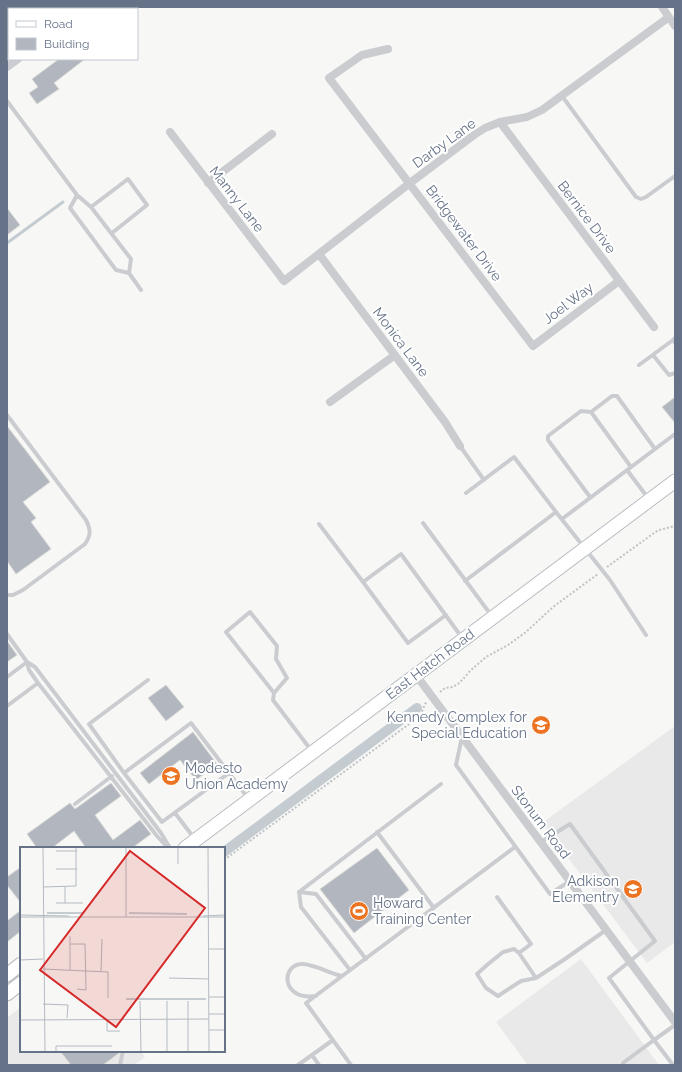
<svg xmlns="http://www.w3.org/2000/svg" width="682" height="1072" font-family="Raleway,sans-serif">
<rect width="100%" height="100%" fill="#f7f8f5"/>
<!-- built -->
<path fill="#e8e9e8" d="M675,726v216l-28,21 -105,-140z
M581,959l78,106h-131l-32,-43z
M21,1007v44h119l5,6 -11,8h-127v-47z"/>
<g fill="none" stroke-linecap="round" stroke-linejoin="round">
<!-- stream -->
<path stroke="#c4ccd2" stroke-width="3" d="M7,243l56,-41"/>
<!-- canal -->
<path stroke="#c4ccd2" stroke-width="10" d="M224,852l193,-144"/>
</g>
<!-- building -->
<path fill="#b2b7bf" stroke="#d9d9d7" d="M59,59h26l-31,24 5,6 -22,15 -8,-11 9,-6 -6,-8z
M7,208l13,17 -13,10z
M675,397v26l-13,-16z
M7,426l43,56 -27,20 13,16 -5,4 20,27 -35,25 -9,-13z
M7,641l10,14 -10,7z
M166,685l18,22 -18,14 -18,-23z
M193,732l24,32 -21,16 -16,-20 -31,24 -9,-11z
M111,783l10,13 -26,19 18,25 27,-20 11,14 -19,14h-46l-12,-17 -22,17h-15l-10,-14 43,-31 5,6z
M377,848l32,42 -55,43 -34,-44z
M21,867v36l-14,-18v-8z
M21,910v21l-14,11v-21z
M60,1051h59v2l-16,12h-32z"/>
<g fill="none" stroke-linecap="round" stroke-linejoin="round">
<defs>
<path id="primary" d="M185,848l490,-367
M7,975l14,-11
M7,994l14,-11"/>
</defs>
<!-- primary casing -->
<use href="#primary" stroke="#babdc2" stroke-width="15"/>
<!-- path -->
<path stroke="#c1c2c5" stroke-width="2" stroke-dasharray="2 2" stroke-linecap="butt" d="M607,567l47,-34 5,-3 16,-4
M440,692l5,-4 8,-1 5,-3 6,-6 6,-7 16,-14 22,-12 18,-13 27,-25 45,-33
M224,860l196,-144 5,-12 2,-2"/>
<!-- lane -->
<path stroke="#caccd0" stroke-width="4" d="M562,96l74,101 5,2 5,-2 29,-21
M7,101l70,94 14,12 40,52 -2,14 12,17
M77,195l-7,13 46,62 13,3
M91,207l37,-28 19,26 -35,28
M675,338l-2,2 2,3
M653,355l16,20 6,-2
M639,365l34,-25
M591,412l40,55
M7,415l79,105c5,10 5,15 -1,24l-62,46 -10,5h-6
M460,446l24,34
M627,470l21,28
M466,493l48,-36 42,55
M590,497l-42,-57v-4l33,-25 10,1 21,-16h5l38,53
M562,519l113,-85
M423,523l68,92
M319,524l44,58 38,-28 62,85
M465,581l91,-69 54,68 36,55
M363,582l45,61 38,-28
M7,634l20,28 2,8 9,13 119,153 11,12
M27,662l8,5 126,166 9,15
M7,677l20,-15
M274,693l13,-15 -11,-19 1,-13 -27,-34 -24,20 48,61 -1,7 38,50
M7,706l31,-23
M462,737l-6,28 94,129 20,-13
M124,773l-35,-49 59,-44
M229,773l-67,49 -38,-49 67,-50 57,75
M75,804l37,-28
M175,813l19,25
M377,832l57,76
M541,842l29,-18 85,117 -46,37 45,62 -31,23
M299,892l142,-108
M299,892l17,2 50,65
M299,892l2,15 49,63
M497,897l34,47 -12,9
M536,978l-17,-25 -5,-4 -11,3 -16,13 -10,9 9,14 12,8 23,-15 15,-3 29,-19 41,-29
M316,996c-36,5 -35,-33 -13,-32 13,1 26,9 39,12
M312,1055l7,10
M120,1065l3,-14
M298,1065l35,-25
M351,1065l-45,-62 209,-156
M673,1065l-19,-25 21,-15"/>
<!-- street -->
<path stroke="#caccd0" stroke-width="8" d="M662,7l13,19
M85,9l3,-2
M388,49l-26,6 -33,23 204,268 86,-65
M7,67l11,-8
M500,122l154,205
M170,132l114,149 126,-98 64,-48 11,-7 15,-6 27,-5 15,-7 127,-93
M208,183l64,-49
M319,254l126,168 15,24
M330,402l65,-47
M416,675l259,347"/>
<!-- primary -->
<use href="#primary" stroke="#fff" stroke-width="13"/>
</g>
<!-- icons -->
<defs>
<symbol id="school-disc" viewBox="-11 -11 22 22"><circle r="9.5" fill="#eb7321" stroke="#fff"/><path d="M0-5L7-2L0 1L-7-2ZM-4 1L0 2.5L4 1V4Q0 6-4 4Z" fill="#fff"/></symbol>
<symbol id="stadium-disc" viewBox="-11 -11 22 22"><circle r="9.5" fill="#eb7321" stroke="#fff"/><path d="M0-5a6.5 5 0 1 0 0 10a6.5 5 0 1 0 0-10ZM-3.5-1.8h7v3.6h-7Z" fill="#fff"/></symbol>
</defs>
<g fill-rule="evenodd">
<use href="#school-disc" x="530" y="714" width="22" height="22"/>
<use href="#school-disc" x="160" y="765" width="22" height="22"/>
<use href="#school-disc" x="622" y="878" width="22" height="22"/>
<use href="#stadium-disc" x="348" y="900" width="22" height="22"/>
</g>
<g text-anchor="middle" stroke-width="4" stroke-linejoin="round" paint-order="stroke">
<!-- street labels -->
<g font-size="14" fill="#657287" stroke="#fff">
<text transform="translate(444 143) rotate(-36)" y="5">Darby Lane</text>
<text transform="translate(237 199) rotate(52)" y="5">Manny Lane</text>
<text transform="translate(587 217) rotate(53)" y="5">Bernice Drive</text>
<text transform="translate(464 233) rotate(53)" y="5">Bridgewater Drive</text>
<text transform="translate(568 303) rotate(-37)" y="5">Joel Way</text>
<text transform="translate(401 342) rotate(53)" y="5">Monica Lane</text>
<text transform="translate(430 664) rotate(-37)" y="5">East Hatch Road</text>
<text transform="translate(541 822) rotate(53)" y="5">Stonum Road</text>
</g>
<!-- poi labels -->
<g font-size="14" fill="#657287" stroke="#fff" text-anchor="end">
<text x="527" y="722">Kennedy Complex for<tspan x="527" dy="16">Special Education</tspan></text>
<text x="185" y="773" text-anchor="start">Modesto<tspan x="185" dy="16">Union Academy</tspan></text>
<text x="619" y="886">Adkison<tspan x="619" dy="16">Elementry</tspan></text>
<text x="373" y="908" text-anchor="start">Howard<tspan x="373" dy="16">Training Center</tspan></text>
</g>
</g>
<!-- overview -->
<g transform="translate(20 847)">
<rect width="205" height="205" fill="#f7f8f5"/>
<path fill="none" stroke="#c4ccd2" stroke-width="2" d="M27,66h37M109,66l58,1M106,152h80"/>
<path fill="none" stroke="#b4bac2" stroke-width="1" d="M23,0l2,205M158,0v17M188,0l1,205M36,4h21M36,22h21M23,40l33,-1v-39M36,56h27M45,56v-16M0,68l49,1M183,69l22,-1M0,70h205M106,70v-70M50,89v35M50,97h15l1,46 -9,-1M189,102h16M0,113l23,-1M23,122l65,3v26M81,124l1,-32M149,131l40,1M189,150h16M120,154l1,51M147,154v51M168,154v51M23,157l25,1 -1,13M189,167h16M87,172v12h13M0,173l189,-1M189,183h16M36,205v-6h56"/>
<path fill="#d62828" fill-opacity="0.15" stroke="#d62828" stroke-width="2" d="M110,4l75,57 -89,119 -76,-57z"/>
<rect width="205" height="205" fill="none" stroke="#657287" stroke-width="2"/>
</g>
<!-- border -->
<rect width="682" height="1072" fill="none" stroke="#657287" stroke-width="16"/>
<!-- legend -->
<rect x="8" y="8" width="130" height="52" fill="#ffffff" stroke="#c1c7cf"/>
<rect x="16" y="21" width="20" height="6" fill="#ffffff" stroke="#c1c7cf"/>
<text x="44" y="28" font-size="12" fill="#657287">Road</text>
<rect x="16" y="38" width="20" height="12" fill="#b2b7bf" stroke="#c1c7cf"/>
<text x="44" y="48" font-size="12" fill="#657287">Building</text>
</svg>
